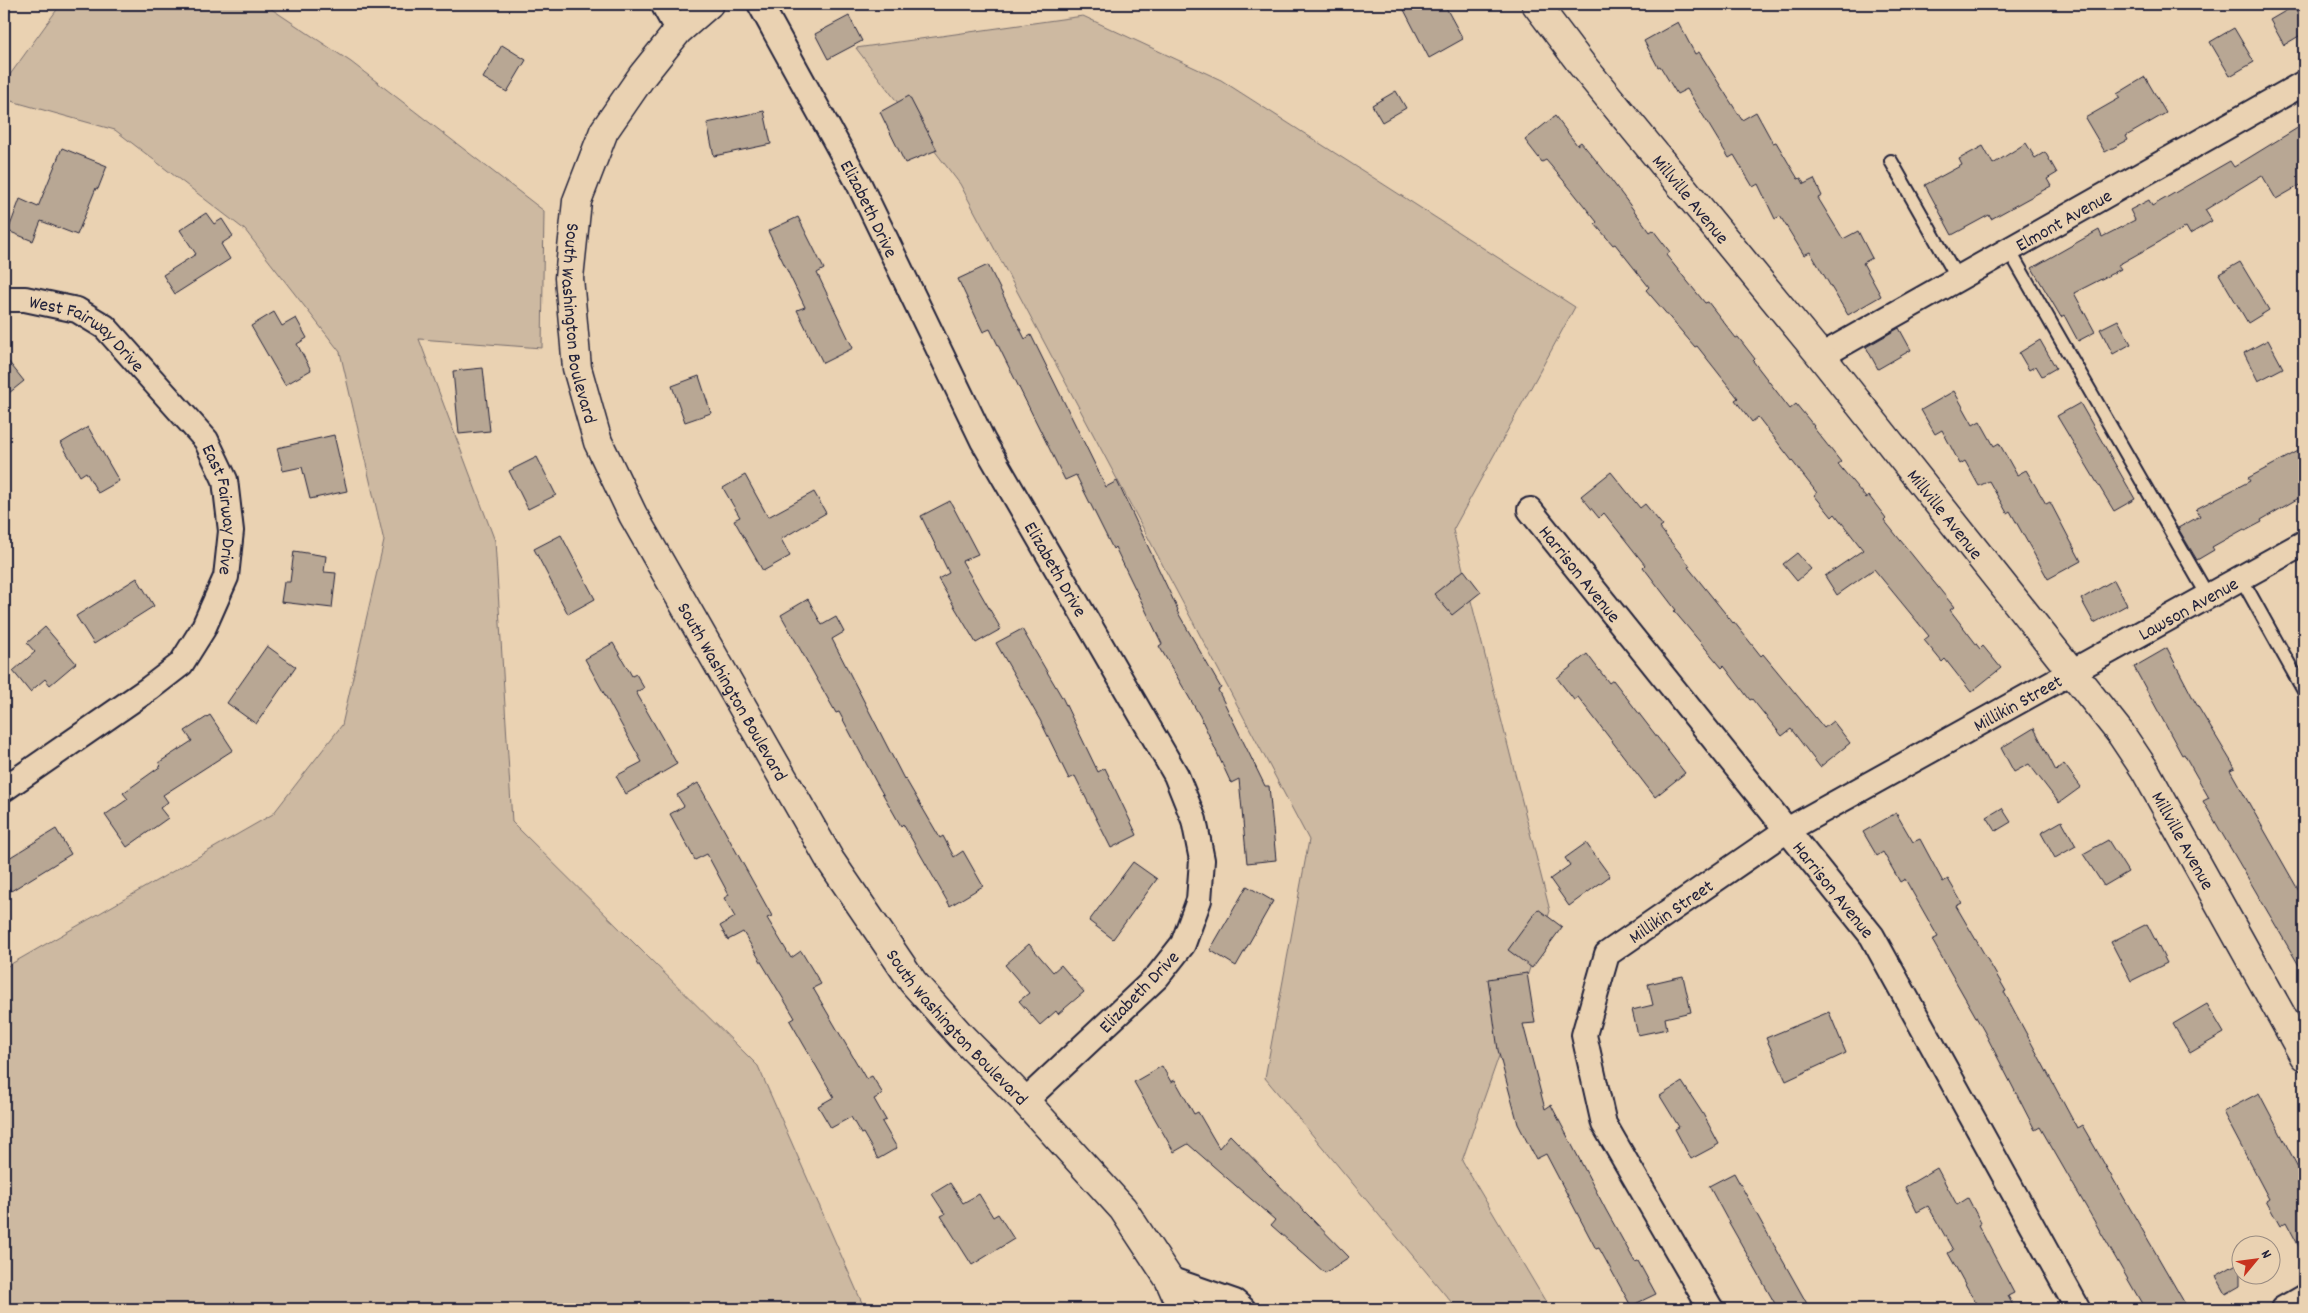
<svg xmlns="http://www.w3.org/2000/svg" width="2308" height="1313" font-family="Dekko,sans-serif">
<rect width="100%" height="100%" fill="#ead2b2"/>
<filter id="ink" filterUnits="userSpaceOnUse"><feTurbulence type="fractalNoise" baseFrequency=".02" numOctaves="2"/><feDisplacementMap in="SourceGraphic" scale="10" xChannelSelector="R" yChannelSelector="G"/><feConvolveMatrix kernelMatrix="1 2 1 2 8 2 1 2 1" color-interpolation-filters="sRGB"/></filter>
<g filter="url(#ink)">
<!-- green -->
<path fill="#cdb9a1" stroke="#786e6e" d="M61,4h203l87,58 193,149 -2,137 -123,-9 76,202 17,281 246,244 105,239 7,4h-866v-341l269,-154 69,-89 42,-184 -44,-189 -95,-122 -130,-100 -111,-31v-16z
M1083,16l138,64 354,227 -122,223 97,381 -88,250 88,148h-93l-192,-231 44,-238 -349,-656 -104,-136z"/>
<!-- building -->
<path fill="#b8a794" stroke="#22223b" d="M1401,4h43l19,35 -34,19z
M2294,6l10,19v8l-20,12 -14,-25z
M849,16l13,25 -34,18 -13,-25z
M1678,22l17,32 4,-2 43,68 14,-8 17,31 3,-1 22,37 3,-1 3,6 10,-5 8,17 -4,2 25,41 15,-8 14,27 -9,5 18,33 -33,19 -38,-63 -6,3 -24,-39 -5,3 -17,-35 -5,3 -19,-32 -5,3 -42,-69 -10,5 -17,-28 -2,1 -14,-26z
M2234,28l20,34 -24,14 -20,-34z
M502,45l24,15 -19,32 -24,-14z
M2145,77l21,36 -40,23 2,4 -23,12 -20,-34 35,-20 -3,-4z
M1396,91l10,17 -24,14 -10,-17z
M909,96l28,54 -32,13 -25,-51z
M764,111l7,33 -57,12 -7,-33z
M1555,116l22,29 4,-3 22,27 47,63 3,-2 17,22 -4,3 39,48 3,-1 28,36 2,-1 17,22 -2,2 37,48 6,-5 18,22 -1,1 28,35 -3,2 28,34 3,-2 17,22 -2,2 70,87 -4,3 30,39 3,-3 18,22 -30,24 -26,-33 -3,3 -18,-22 5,-4 -55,-67 -37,26 -12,-19 38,-26 -28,-36 -3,3 -18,-22 3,-2 -59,-76 -6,5 -17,-22 3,-2 -41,-52 -2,1 -49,-57 3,-3 -34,-43 -2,1 -18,-21 2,-2 -28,-35 -23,-27 -4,2 -17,-22z
M2304,124v59l-28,16 -14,-24 -57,35 7,11 -22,13 -4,-7 -68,38 3,4 -47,24 21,39 -17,9 -14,-26 -3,2 -29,-49 67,-38 3,7 33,-17 -5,-10 19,-10 3,6 78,-45 4,6z
M2026,143l9,15 10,-6 12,21 -10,6 4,7 -60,33 -2,-4 -37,20 -27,-50 37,-20 -3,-6 24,-13 10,18z
M62,148l45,18 -9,23 -2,-1 -19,47 -36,-14 -8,20 -25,-10 12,-32 18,8z
M206,213l8,11 8,-5 11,17 -12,8 9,15 -55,35 -12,-19 33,-21 -16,-24z
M798,217l26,52 -7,4 36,75 -30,15 -26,-53 8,-3 -37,-76z
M2240,262l29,48 -21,13 -29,-49z
M988,265l37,74 6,-4 75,152 11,-6 61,129 -1,1 44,77 -3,2 47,96h4l7,74 -29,3 -8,-84 -8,4 -31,-67 -41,-70 3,-2 -47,-97 -2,2 -37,-74 -11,5 -75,-151 -7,3 -25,-53z
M274,312l8,14 14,-8 11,20 -10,6 14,26 -26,15 -34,-59z
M2118,320l13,24 -18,10 -13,-25z
M1899,328l12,22 -33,19 -12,-22z
M2040,340l16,28 -14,8 -6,-10 -7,4 -10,-17z
M2268,340l15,28 -25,13 -14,-28z
M4,356l20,25 -20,16z
M483,368l7,63 -31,3 -6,-63z
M699,376l12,37 -26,9 -13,-36z
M1954,391l19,34 7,-4 14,25 5,-3 18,32 9,-5 20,34 4,-2 31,59 -33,18 -38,-68 -3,2 -18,-32 -10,5 -14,-25 -5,3 -18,-34 -7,4 -14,-24z
M2080,403l55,96 -21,12 -57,-95z
M88,427l31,54 -21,12 -12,-21 -6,4 -19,-33z
M334,435l13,56 -37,8 -8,-32 -19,4 -6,-23z
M2304,448v47l-43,25 1,2 -17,9 -1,-2 -32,18 2,3 -17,10 -19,-32 22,-12 -4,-7 54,-28 -2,-3z
M537,457l19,38 -28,14 -19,-38z
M1611,472l29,36 5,-4 18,22 -3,2 30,38 -2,1 45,56 1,-1 27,34 2,-2 61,74 9,-7 17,22 -30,24 -29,-38 -9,7 -30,-37 -2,1 -26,-34 -2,2 -48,-57 2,-1 -33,-43 2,-2 -41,-52 -5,5 -18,-22z
M745,475l23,42 46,-25 12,21 -45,26 9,17 -27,15 -29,-51 6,-3 -17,-29z
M950,501l28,53 -16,7 39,68 -25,14 -38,-64 11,-6 -28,-57z
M561,535l34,64 -27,15 -34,-65z
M294,551l32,5 -2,16 12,1 -4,35 -51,-6 3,-20h6z
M1797,553l14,16 -14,12 -14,-17z
M1464,570l17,22 -29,23 -18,-21z
M137,578l17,28 -60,38 -18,-28z
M2114,580l13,25 -33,18 -13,-24z
M808,599l14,26 14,-8 8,15 -12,7 72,140 1,-1 35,60 3,-2 11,21 9,-6 20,35 -33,20 -47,-82 -2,2 -25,-44 -37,-70 -3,1 -55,-98z
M45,627l31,36 -26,22 -5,-6 -15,13 -17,-21 22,-19 -8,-9z
M1022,629l41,70 35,73 7,-4 32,67 -26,13 -36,-72 -6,3 -29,-59 -44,-77z
M613,643l19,33 4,-2 8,14 -8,4 41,72 -51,30 -10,-18 26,-14 -57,-103z
M267,646l29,21 -40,57 -29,-21z
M2167,648l27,52 41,68 -5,2 74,130v74l-101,-173 6,-3 -25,-44 -2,1 -48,-88z
M1587,654l22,29 4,-3 72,93 -30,24 -77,-100 -4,3 -17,-22z
M210,715l23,35 -70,45 5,7 -8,6 8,10 -41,29 -22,-32 23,-16 -5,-6 38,-27 -3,-3 34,-22 -7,-10z
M2034,728l22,43 8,-7 17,23 -22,16 -30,-39 -15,8 -13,-24z
M698,783l74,133 -5,2 24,40 10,-7 20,33 -8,4 53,91 6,-3 11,18 -9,5 12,21 -4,2 15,26 -19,11 -15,-26 -2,1 -10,-17 -20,11 -13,-22 16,-9 -44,-76 5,-3 -52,-86 -15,8 -8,-14 15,-9 -11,-19 5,-3 -22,-41 -12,6 -25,-46 14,-8 -7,-11z
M2002,808l9,14 -15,9 -9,-14z
M1896,813l17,29 7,-3 23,43 5,-3 14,24 -6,3 50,85 -2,1 73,136 5,-3 106,184h-43l-105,-182 -5,3 -51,-99 -52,-91 6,-3 -33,-58 -5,3 -17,-30 -6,4 -14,-24z
M2062,821l14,25 -21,12 -14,-25z
M56,829l15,25 -60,37 -7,-11v-19z
M2108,840l20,32 -24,14 -21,-32z
M1586,843l24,33 -41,30 -19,-27 20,-14 -5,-7z
M1133,862l24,17 -44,60 -24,-18z
M1247,886l26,15 -37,65 -26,-16z
M1538,909l24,18 -30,41 -24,-18z
M2147,924l20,39 -36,18 -20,-39z
M1029,944l24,28 8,-7 23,27 -26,22 -2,-3 -16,14 -21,-24 10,-8 -24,-28z
M1527,973l8,50 -12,1 22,85 6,-4 55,105 29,52 3,-1 18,33 -25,12 -32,-58 -3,1 -50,-95 -10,5 -18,-35 -20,-74 -10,-71z
M1683,976l8,36 -26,6 2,11 -29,6 -6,-25 21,-5 -5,-21z
M2207,1004l17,29 -34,20 -17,-29z
M1829,1012l17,41 -60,28 -20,-43z
M1162,1066l9,16 4,-2 19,34 4,-2 21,36 11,-13 119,122 -24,16 -54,-48 4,-5 -87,-76 -14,8 -40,-70z
M1682,1082l21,32 16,30 -28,15 -16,-30 4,-2 -19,-31z
M2259,1093l42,80 -3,1 6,11v71l-18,-34 -6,4 -14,-25 3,-2 -46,-87z
M1937,1168l20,37 11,-7 13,25 -3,2 36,68 -6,3 7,13h-36l-31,-56 5,-3 -25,-44 -11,6 -12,-25z
M1734,1173l31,56 45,80h-32l-51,-90 -18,-33z
M950,1183l13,20 16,-9 14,23 5,-3 16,25 -42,26 -31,-49 4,-2 -13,-20z
M2240,1262v24l-14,8 -10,-18z"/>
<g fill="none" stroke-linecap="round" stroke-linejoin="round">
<defs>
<path id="service" d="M1891,161l67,118
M2009,250l199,346
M2241,578l63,113"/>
<g id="minor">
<path d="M663,4l15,27"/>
<path id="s1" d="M760,4l99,180 124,257 193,334 18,45 8,40 -3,40 -16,44 -26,33 -132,124"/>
<path id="s2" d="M4,299h21l52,11 28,17 101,113 19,40 6,51 -5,46 -23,52 -22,35 -31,24 -146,101"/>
<path id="s3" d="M1821,356l483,-273"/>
<path id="s4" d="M1530,510l342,426 206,373"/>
<path d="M1169,1279l66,23 8,7"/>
<path id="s5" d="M1711,1309l-107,-185 -20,-89 23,-81 180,-124 517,-287"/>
<path d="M2283,1309l21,-12"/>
</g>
<g id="tertiary">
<path id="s6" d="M709,4l-31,27 -36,45 -38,55 -27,70 -8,77 8,90 21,74 35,73 197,345 83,122 48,54 64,65 98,108 46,70 13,30"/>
</g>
<g id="secondary">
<path id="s7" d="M1536,4l46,61 239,291 300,378 24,36 159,286"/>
</g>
</defs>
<!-- service casing -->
<use href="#service" stroke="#22223b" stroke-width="16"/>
<!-- minor casing -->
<use href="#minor" stroke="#22223b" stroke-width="28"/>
<!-- tertiary casing -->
<use href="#tertiary" stroke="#22223b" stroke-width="31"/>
<!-- secondary casing -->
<use href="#secondary" stroke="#22223b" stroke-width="31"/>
<!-- service -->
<use href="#service" stroke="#ead2b2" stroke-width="12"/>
<!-- minor -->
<use href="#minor" stroke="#ead2b2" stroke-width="24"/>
<!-- tertiary -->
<use href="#tertiary" stroke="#ead2b2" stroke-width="28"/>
<!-- secondary -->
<use href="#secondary" stroke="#ead2b2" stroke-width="28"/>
</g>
</g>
<g text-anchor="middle" stroke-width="5" stroke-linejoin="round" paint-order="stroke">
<!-- street labels -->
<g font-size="19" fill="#22223b" stroke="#ead2b2">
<text dy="7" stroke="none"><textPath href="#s7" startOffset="249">Millville Avenue</textPath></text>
<text dy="7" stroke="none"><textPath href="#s1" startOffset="232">Elizabeth Drive</textPath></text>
<text dy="7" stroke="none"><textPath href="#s3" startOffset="278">Elmont Avenue</textPath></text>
<text dy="7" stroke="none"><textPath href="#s6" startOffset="364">South Washington Boulevard</textPath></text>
<text dy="7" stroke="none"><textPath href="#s2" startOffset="94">West Fairway Drive</textPath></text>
<text dy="7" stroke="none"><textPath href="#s2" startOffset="331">East Fairway Drive</textPath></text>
<text dy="7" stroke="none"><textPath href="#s7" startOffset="654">Millville Avenue</textPath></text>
<text dy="7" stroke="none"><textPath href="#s1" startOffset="638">Elizabeth Drive</textPath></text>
<text dy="7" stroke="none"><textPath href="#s4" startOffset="81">Harrison Avenue</textPath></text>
<text dy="7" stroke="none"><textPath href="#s5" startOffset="1066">Lawson Avenue</textPath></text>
<text dy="7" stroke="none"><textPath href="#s6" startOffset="769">South Washington Boulevard</textPath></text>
<text dy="7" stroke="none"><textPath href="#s5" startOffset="871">Millikin Street</textPath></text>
<text dy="7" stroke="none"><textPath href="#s7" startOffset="1059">Millville Avenue</textPath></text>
<text dy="7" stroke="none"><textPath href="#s4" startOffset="486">Harrison Avenue</textPath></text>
<text dy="7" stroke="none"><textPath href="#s5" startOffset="466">Millikin Street</textPath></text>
<text transform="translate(1138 991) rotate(-46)" y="7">Elizabeth Drive</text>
<text dy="7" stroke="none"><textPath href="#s6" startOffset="1174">South Washington Boulevard</textPath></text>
</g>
</g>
<!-- margin -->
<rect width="2308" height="1313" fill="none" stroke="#ead2b2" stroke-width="20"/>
<rect x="10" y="10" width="2288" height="1293" fill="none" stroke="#22223b" stroke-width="2" filter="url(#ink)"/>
<!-- north arrow -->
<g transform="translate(2256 1260) rotate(61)"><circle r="24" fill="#ead2b2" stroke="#9a8c82"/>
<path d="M0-4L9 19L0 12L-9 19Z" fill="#c8321e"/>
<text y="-8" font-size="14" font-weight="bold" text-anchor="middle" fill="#22223b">N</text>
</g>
</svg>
